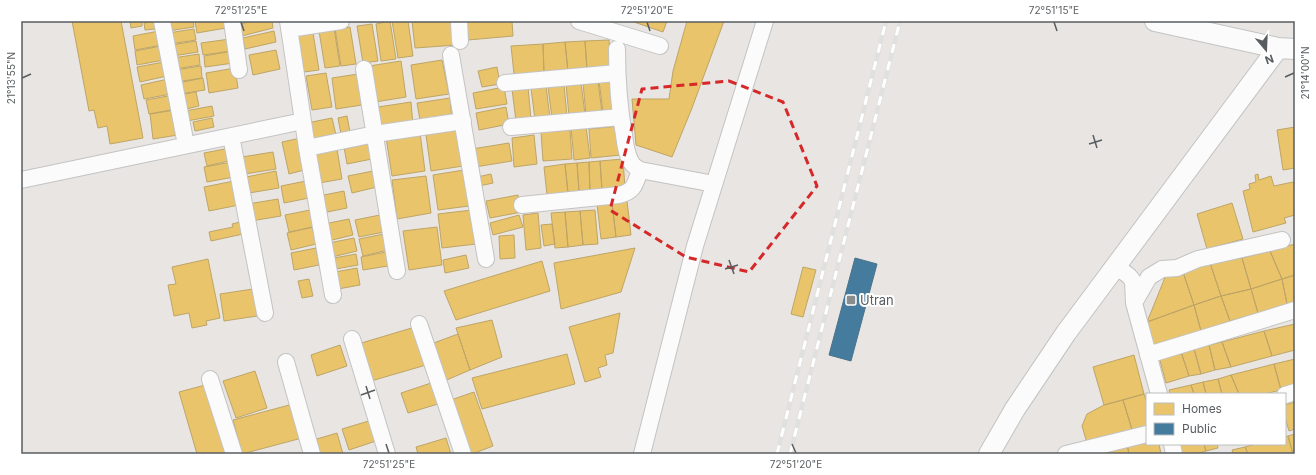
<svg xmlns="http://www.w3.org/2000/svg" width="1316" height="475" font-family="Inter,sans-serif">
<rect width="100%" height="100%" fill="#e8e5e2"/>
<!-- homes -->
<path fill="#e9c46a" stroke="#bea567" d="M72,21h49l22,117 -33,6 -3,-18 -9,2 -4,-18 -5,1z
M130,21h12v5l-11,2z
M155,21l1,8 -11,1 -1,-7z
M167,21h26l1,6 -26,4z
M195,21h30l1,7 -29,5z
M254,21h18l1,7 -31,8 -2,-12z
M390,21l6,38 -15,2 -5,-37z
M392,21h16l5,35 -15,2z
M412,21h43l2,24 -42,3z
M467,21h45l1,15 -45,4z
M631,21h36l-4,11z
M687,21h37l-32,87 -20,49 -36,-12 -4,-46h37l4,-28z
M372,24l6,37 -15,2 -6,-37z
M350,27l6,37 -15,2 -6,-37z
M334,28l6,38 -15,2 -6,-37z
M194,29l2,11 -26,4 -2,-11z
M159,31l3,14 -27,5 -2,-14z
M274,31l2,11 -31,7 -2,-11z
M313,33l6,37 -15,2 -6,-37z
M230,39l2,12 -29,4 -2,-12z
M609,40l2,29 -24,1 -2,-29z
M196,41l2,11 -25,4 -2,-11z
M585,41l2,29 -19,2 -3,-30z
M565,42l3,30 -24,1 -1,-29z
M543,44l1,29 -30,1 -3,-28z
M161,46l3,14 -27,5 -2,-14z
M276,50l4,19 -27,6 -4,-20z
M233,51l1,12 -29,4 -1,-11z
M199,54l1,11 -25,4 -2,-11z
M442,60l7,34 -33,5 -5,-34z
M401,61l5,36 -31,5 -6,-36z
M164,62l3,14 -27,6 -3,-15z
M201,66l1,12 -25,4 -2,-12z
M497,67l3,17 -18,3 -4,-16z
M235,68l3,20 -29,5 -3,-20z
M326,73l6,34 -20,3 -6,-34z
M358,74l4,31 -26,4 -4,-31z
M203,78l2,12 -25,4 -2,-11z
M168,79l3,15 -27,5 -3,-14z
M615,79l3,31 -15,2 -4,-31z
M598,81l4,32 -16,2 -3,-32z
M581,83l4,31 -16,2 -3,-32z
M564,85l3,31 -15,2 -4,-31z
M546,86l4,32 -15,2 -4,-32z
M504,87l3,17 -31,5 -3,-16z
M528,87l3,32 -15,2 -4,-32z
M196,92l3,14 -17,4 -3,-15z
M173,95l3,14 -27,5 -3,-14z
M450,98l2,23 -31,5 -4,-23z
M411,102l2,23 -31,5 -4,-23z
M212,106l2,10 -27,5 -2,-10z
M506,107l3,17 -30,6 -3,-17z
M175,110l3,25 -25,4 -3,-25z
M347,116l3,16 -9,2 -3,-16z
M212,118l2,9 -19,4 -2,-9z
M332,118l4,17 -25,5 -4,-17z
M586,126l4,32 -16,2 -3,-32z
M619,126l2,29 -30,3 -2,-29z
M1295,127v41l-12,2 -6,-40z
M457,130l6,36 -32,5 -5,-36z
M570,130l2,29 -29,2 -2,-29z
M420,133l5,38 -33,5 -6,-39z
M534,135l3,29 -23,3 -2,-29z
M296,139l6,2 6,28 -19,5 -7,-32z
M369,142l3,17 -25,5 -3,-17z
M509,143l3,18 -37,6 -3,-18z
M230,148l3,12 -26,6 -3,-13z
M337,149l5,30 -23,4 -5,-30z
M273,152l3,17 -31,5 -3,-17z
M623,159l2,29 -23,2 -2,-29z
M600,161l2,29 -12,1 -1,-29z
M232,162l2,15 -27,5 -3,-15z
M589,162l1,29h-11l-2,-28z
M577,163l2,28 -11,2 -3,-29z
M565,164l3,29 -21,2 -3,-28z
M464,170l5,36 -31,4 -5,-35z
M276,171l3,17 -30,5 -3,-16z
M373,171l4,16 -25,6 -4,-17z
M491,174l2,9 -14,3 -2,-9z
M1258,174l1,6 12,-4 3,10 19,-4 2,6v27l-11,3 2,5 -33,9 -10,-41 7,-2 -1,-5 7,-2 -1,-7z
M426,176l5,37 -34,6 -5,-39z
M234,181l5,24 -30,6 -5,-24z
M306,181l3,17 -25,5 -3,-17z
M344,191l3,17 -25,5 -3,-17z
M518,195l4,17 -32,6 -4,-17z
M278,199l3,17 -30,5 -3,-17z
M627,201l4,34 -15,2 -4,-34z
M612,203l4,34 -15,2 -4,-35z
M1232,203l11,36 -36,10 -10,-35z
M310,210l4,17 -25,5 -4,-17z
M472,210l4,34 -34,4 -4,-34z
M595,210l3,34 -15,1 -3,-34z
M580,211l3,34 -15,2 -3,-35z
M565,212l3,35 -13,1 -4,-35z
M538,213l3,35 -15,2 -3,-35z
M380,215l4,17 -25,5 -4,-17z
M519,215l4,12 -30,8 -3,-12z
M349,219l4,16 -25,6 -4,-17z
M240,222l3,12 -32,7 -2,-9 24,-5 -1,-3z
M552,224l3,20 -11,2 -3,-21z
M312,227l4,17 -25,6 -4,-17z
M437,227l5,38 -33,5 -6,-39z
M384,234l4,16 -25,6 -4,-17z
M514,235l1,23 -15,1 -1,-23z
M354,238l3,13 -25,6 -3,-14z
M1295,244v31l-13,4 -12,-28z
M316,248l3,17 -25,5 -3,-17z
M635,248l-14,44 -60,17 -7,-46z
M1270,251l12,28 -31,10 -9,-31z
M386,252l2,14 -25,4 -2,-13z
M356,254l2,11 -22,4 -2,-11z
M466,255l3,13 -24,5 -2,-13z
M1242,258l9,31 -30,7 -11,-33z
M208,259l12,59 -14,3 1,4 -15,3 -3,-15 -15,3 -6,-31 8,-1 -4,-17z
M542,261l8,30 -94,29 -12,-29z
M1210,263l11,33 -27,9 -11,-33z
M803,267l13,3 -13,47 -12,-3z
M357,268l3,17 -22,4 -3,-17z
M1183,272l11,33 -47,17 19,-47z
M1295,275v27l-8,2 -5,-25z
M309,279l4,17 -11,2 -4,-17z
M1282,279l5,25 -29,9 -7,-24z
M253,289l4,27 -33,5 -4,-27z
M1251,289l7,24 -28,8 -9,-25z
M1221,296l9,25 -29,10 -7,-26z
M1194,305l7,26 -48,15 -6,-24z
M620,313l-7,40 -8,2 2,10 -9,3 3,9 -16,5 -16,-55z
M492,320l10,37 -32,13 -14,-42z
M1295,324v26l-23,6 -8,-25z
M415,327l11,38 -55,16 -13,-37z
M1264,331l8,25 -41,11 -9,-25z
M458,334l12,36 -28,12 -11,-38z
M1222,342l9,25 -16,3 -6,-25z
M340,345l7,21 -30,10 -6,-21z
M1209,345l6,25 -14,4 -7,-25z
M1194,349l7,25 -12,2 -8,-24z
M1181,352l8,24 -23,7 -7,-26z
M567,354l8,30 -93,25 -10,-31z
M1134,355l10,39 -40,11 -11,-38z
M1295,359v27l-14,4 -7,-26z
M1274,364l7,26 -17,4h-25l-8,-19z
M255,371l12,37 -31,10 -13,-37z
M1231,375l8,19h-17l-4,-15z
M1218,379l4,15h-16l-3,-12z
M1203,382l3,12h-12l-3,-9z
M431,383l7,21 -30,9 -7,-20z
M209,384l20,70h-32l-18,-62z
M1191,385l3,9h-24l-1,-4z
M474,392l19,54 -21,8h-6l-18,-53z
M1144,394l3,9v26l-14,4 -10,-33z
M1123,400l10,33 -46,10 -5,-17 5,-12 17,-9z
M1295,402v27l-6,2 -4,-14v-12z
M293,404l9,34 -60,16 -9,-34z
M372,420l7,20 -30,10 -7,-21z
M337,433l6,21h-29l-4,-13z
M1295,434v20h-2l-5,-18z
M1288,436l5,18h-45l-3,-7 11,-3h29v-7z
M446,438l5,16h-33l-2,-7z
M1147,440v4h12l2,10h-32l-2,-10z
M1127,444l2,10h-39z
M1180,444h24l2,7 -11,3h-13z
M1204,444h13l1,4 -12,3z
M1245,447l3,7h-15l-1,-4z"/>
<!-- public -->
<path fill="#457b9d" stroke="#4b728b" d="M855,258l22,6 -26,97 -22,-6z"/>
<g fill="none" stroke-linecap="round" stroke-linejoin="round">
<defs>
<path id="minor" d="M162,21l24,124
M232,21l7,49
M288,21l19,127 26,147
M459,21l1,20
M579,21l81,25
M289,29l52,-8
M617,49c0,29 2,58 7,86 1,9 3,20 7,27 2,4 6,6 9,8l74,14
M451,55l35,204
M364,69l33,202
M505,83l112,-10
M511,127l110,-10
M231,136l34,177
M307,148l68,-14 88,-13
M21,180l282,-59
M522,205l97,-10c16,-4 16,-11 21,-25
M1116,266l13,10 4,5 1,22 25,91
M1134,303l15,-26 13,-8 15,-1 21,-9 84,-19
M419,324l44,130
M352,339l35,115
M1148,355l147,-45
M286,362l26,92
M210,379l24,75
M1285,395l10,-3
M1172,444l2,10
M642,454l53,-208 70,-225
M1066,454l81,-20"/>
<path id="tertiary" d="M1155,21l123,27 17,1
M989,454l26,-45 51,-76 212,-285"/>
</defs>
<!-- minor casing -->
<use href="#minor" stroke="#c3c3c3" stroke-width="18"/>
<!-- tertiary casing -->
<use href="#tertiary" stroke="#c3c3c3" stroke-width="22"/>
<!-- minor -->
<use href="#minor" stroke="#fcfbfb" stroke-width="16"/>
<!-- tertiary -->
<use href="#tertiary" stroke="#fcfbfb" stroke-width="20"/>
<defs>
<path id="rail" d="M777,454l109,-433
M790,454l110,-433"/>
</defs>
<!-- rail casing -->
<use href="#rail" stroke="#e0e0df" stroke-width="4.5"/>
<!-- rail -->
<use href="#rail" stroke="#fff" stroke-width="3" stroke-dasharray="9" stroke-linecap="butt"/>
</g>
<!-- marked area -->
<path fill="none" stroke="#d62828" stroke-width="3" stroke-dasharray="8 5" stroke-linejoin="round" d="M729,81l54,21 34,84 -68,86 -63,-15 -76,-47 32,-121z"/>
<!-- ticks -->
<path fill="none" stroke="#585d60" stroke-width="1.5" d="M241,22l3,9M647,22l3,9M1054,22l3,9M1285,77l9,-4M22,78l9,-4M1093,135l4,13M1089,144l13,-4M729,260l5,14M725,269l13,-4M366,386l4,13M361,395l14,-5M386,444l3,9M792,444l4,9"/>
<!-- markers -->
<rect fill="#8a8d8e" stroke="#fff" stroke-width="1.5" x="846" y="295" width="10" height="10" rx="2"/>
<g text-anchor="middle" stroke-width="4" stroke-linejoin="round" paint-order="stroke">
<!-- poi labels -->
<g font-size="13" fill="#585d60" stroke="#fff" text-anchor="start">
<text x="860" y="305">Utran</text>
</g>
</g>
<!-- border -->
<rect width="1316" height="475" fill="none" stroke="#ffffff" stroke-width="44"/>
<!-- legend -->
<rect x="1146" y="393" width="140" height="52" fill="#ffffff" stroke="#bcbebf"/>
<rect x="1154" y="403" width="20" height="12" fill="#e9c46a" stroke="#bcbebf"/>
<text x="1182" y="413" font-size="12" fill="#585d60">Homes</text>
<rect x="1154" y="423" width="20" height="12" fill="#457b9d" stroke="#bcbebf"/>
<text x="1182" y="433" font-size="12" fill="#585d60">Public</text>
<!-- north arrow -->
<g transform="translate(1266 50) rotate(161)" stroke="#ffffff" stroke-width="3" paint-order="stroke">
<path d="M0-3L7 15L0 10L-7 15Z" fill="#585d60"/>
<text y="-6" font-size="11" font-weight="bold" text-anchor="middle" fill="#585d60">N</text>
</g>
<rect x="22" y="22" width="1272" height="431" fill="none" stroke="#585d60" stroke-width="1.5"/>
<g font-size="10" text-anchor="middle" fill="#585d60">
<text x="241" y="14">72°51'25"E</text>
<text x="647" y="14">72°51'20"E</text>
<text x="1054" y="14">72°51'15"E</text>
<text transform="translate(1305 73) rotate(-90)" y="4">21°14'00"N</text>
<text transform="translate(11 78) rotate(-90)" y="4">21°13'55"N</text>
<text x="389" y="468">72°51'25"E</text>
<text x="796" y="468">72°51'20"E</text>
</g>
</svg>
